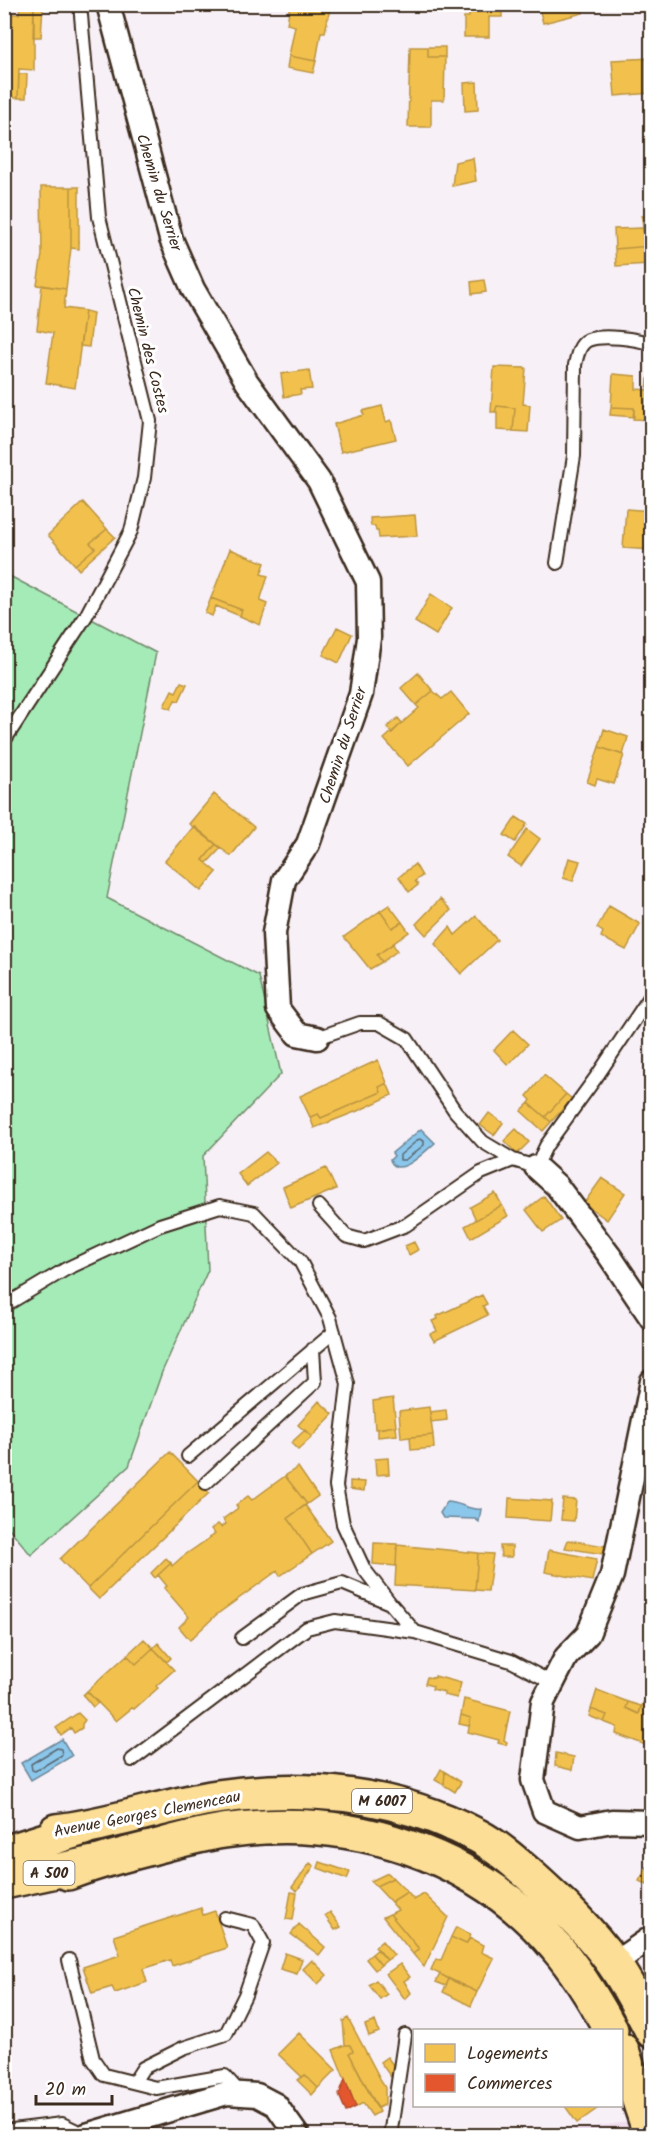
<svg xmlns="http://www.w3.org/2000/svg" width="656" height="2140" font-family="Kalam,sans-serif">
<rect width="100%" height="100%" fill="#f8f0f7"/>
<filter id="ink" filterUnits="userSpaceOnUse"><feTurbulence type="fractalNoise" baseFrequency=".0167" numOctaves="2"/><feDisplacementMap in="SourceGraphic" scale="12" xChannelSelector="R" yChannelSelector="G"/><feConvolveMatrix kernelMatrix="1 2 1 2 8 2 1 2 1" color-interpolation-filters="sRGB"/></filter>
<g filter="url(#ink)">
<!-- built -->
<path fill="#f0deee" d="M628,2122l4,13h-101z"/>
<!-- green -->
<path fill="#a5ebb8" stroke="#708a6b" stroke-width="1.5" d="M4,573l152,80 -49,245 152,78 22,98 -78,82 5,114 -46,102 -33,94 -98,89 -27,-33z"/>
<!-- water -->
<path fill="#8bc6eb" stroke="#6b8899" stroke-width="1.5" d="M421,1129l14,14c-11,9 -37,37 -45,17l4,-4 -2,-3z
M447,1502c13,0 22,9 34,7l-2,13 -4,-3 -32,-1 -3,-5z
M62,1739l10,17 -41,24 -10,-17z"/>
<!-- homes -->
<path fill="#f2c14e" stroke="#bb9440" stroke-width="1.5" d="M290,4h41l-6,28h-4l-5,29 -27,-5 6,-30 -8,-2z
M469,4h33v13h-13v20h-25v-20h5z
M538,4h43l2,9 -40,10z
M20,5h14v65l-15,-1 -1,29 -14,-1v-35l4,1 1,-49h10z
M34,5l9,1 -2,31h-8z
M410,47h18v10h17l-1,43h-13v27h-23z
M428,47h17v10h-17z
M289,56l27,5 -3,12 -26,-5z
M652,58v35l-37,3 -3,-36z
M19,74h8l-1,24h-8z
M477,82l1,28 -13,1 -1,-28z
M473,158l3,23 -24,5 3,-24z
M41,187h30v61l-5,41 -29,-4 5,-30z
M71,187h8v62l-8,-1z
M652,215v16h-9l-1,-15z
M643,228v3h9v20l-1,-5 -36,3 -1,-20z
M651,246l-1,18 -34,2 -1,-17z
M484,280l2,12 -14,2 -1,-12z
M42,285l24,4 -2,19 21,3 -10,77 -29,-5 7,-50 -16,-3z
M85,311l8,2 -4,34 -9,-1z
M494,367l32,1 -3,36 7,1 -2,27 -15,-1 2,-23 -18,-2 -2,6h-4z
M309,370l3,19 -12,1 1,4 -17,3 -3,-23z
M613,374l23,2v13l11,1 1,-11h4v41l-19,-1 1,-11 -23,-1z
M382,406l4,16 5,-2 5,19 -55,13 -7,-28 30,-9 -2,-4z
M497,406l18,2 -2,23 -16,-1v-18h-2z
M611,407l23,1v9l-24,-2z
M83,502l24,27 -17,14 5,5 -20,17 -27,-30z
M626,509l26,2v39l-29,-2z
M415,515l2,21 -38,2 -1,-7h-2l-1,-5h-4l-1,-8z
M107,529l8,8 -36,33 -4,-5 20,-17 -5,-5z
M230,549l35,14 -4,11 7,2 -8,25 7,3 -7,21 -20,-9 2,-6 -31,-12z
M431,594l21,14 -16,27 -21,-13z
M211,598l31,12 -2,6 -24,-10 -4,10 -7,-3z
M337,627l15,7 -13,29 -16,-8z
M418,673l15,18 -17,14 -15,-17z
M181,682l6,2 -8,17 -4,-1 -4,9 -7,-3 8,-16 4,2z
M433,691l9,8 9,-7 18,22 -61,52 -24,-27 35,-31 -3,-3z
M398,718l4,5 -10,10 -5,-6z
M604,729l24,8 -5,18 -24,-8z
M599,747l25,8 -10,29 -17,-5 -2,6 -8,-3z
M214,794l40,33 -23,29 -42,-32z
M516,817l11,7 -12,18 -11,-7z
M194,826l22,18 -13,16 14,12 -16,19 -36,-30z
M527,829l13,10 -19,27 -13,-9z
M216,844l5,4 -14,15 -4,-3z
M569,858l11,3 -7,20 -10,-3z
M415,864l7,12 -7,5 3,4 -9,7 -10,-15z
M440,899l11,11 -25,25 -10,-11z
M389,905l13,17 -10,6 -12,-17z
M609,906l31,18 -14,26 -25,-13 2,-5 -6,-4z
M380,911l12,17 10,-6 7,10 -32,23 5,7 -12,7 -26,-32z
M476,916l21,24 -36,34 -26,-30 15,-17 5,8z
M393,944l4,7 -15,11 -5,-7z
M513,1030l15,14 -20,21 -14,-15z
M378,1060l9,23 -8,4 2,5 -60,26 -3,-4 -8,3 -10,-21z
M544,1075l22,19 -21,23 -16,-14 2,-3 -4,-4z
M387,1083l5,12 -32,15 -46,18 -4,-11 8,-3 3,4 60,-26 -2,-5z
M566,1094l6,5 -21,23 -6,-5z
M529,1103l22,19 -8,9 -22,-20z
M489,1113l14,10 -9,12 -14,-10z
M516,1129l13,13 -12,12 -13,-13z
M266,1152l11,11 -30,23 -9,-12z
M326,1168l10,21 -45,19 -8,-21z
M602,1178l23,15 -18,27 -23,-17z
M495,1193l7,12 -26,15 -6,-13z
M544,1196l17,24 -18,12 -17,-22z
M502,1205l6,11 -37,22 -6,-12z
M414,1242l4,8 -9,5 -4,-9z
M482,1295l5,9 -4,2 5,9 -54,26 -4,-7 7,-3 -5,-10 6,-2 -1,-3z
M393,1398l3,28 -21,3 -2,-28z
M319,1401l14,13 -21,23 -14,-12z
M429,1407l4,28 -32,3 -2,-27z
M446,1410l1,10 -16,2 -1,-10z
M396,1426l1,9 -19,2v-8z
M305,1430l7,7 -14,13 -7,-7z
M433,1435l1,13 -23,2 -1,-13z
M170,1452l28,29 -110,107 -28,-29z
M388,1458l1,16 -13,1 -1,-16z
M298,1467l20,29 -11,8 -22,-28z
M285,1476l22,28 -19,14 24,36 -32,22 -3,-5 -61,44 -26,25 -11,-13 10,-10 -25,-29 3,-2 -9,-11 13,-12 1,3 10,-9 33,-23 -4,-5 7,-5 3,3 5,-3 -3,-5 15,-11 -2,-3 12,-9 4,4z
M198,1481l11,12 -110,106 -11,-11z
M350,1481l15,1 -1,9 -14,-2z
M509,1498l43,3 -2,20 -42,-3z
M563,1499l13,1 -2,21 -13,-1z
M305,1505l26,36 -19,13 -24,-36z
M568,1540l43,7 -2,8 -44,-7z
M374,1543l23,1 -1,22 -23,-2z
M397,1545l81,8 -3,37 -80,-5z
M500,1546h12v11h-11z
M549,1550l48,9 -5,22 -47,-9z
M478,1553l15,1 -5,37 -13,-1z
M166,1558l5,5 -16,15 -4,-5z
M144,1639l9,9 -17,16 -9,-9z
M158,1643l13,15 -4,4 -14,-14z
M153,1648l21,22 -18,16 2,2 -24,21 -2,-1 -16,13 -29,-30 40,-36 9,9z
M435,1676l26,7 -4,15 -13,-3v-3l-12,-3 1,-3 -8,-2 2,-7 8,1z
M597,1690l31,12 -2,6 13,6 4,-11 9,4v22l-6,16 -30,-11 1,-7 -13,-5 3,-7 -16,-6z
M87,1691l11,12 -5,4 -10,-12z
M464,1699l46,12 -6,29 3,2 -1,3 -8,-2 1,-3 -31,-8 3,-14 -10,-3z
M628,1702l13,4 -2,8 -13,-6z
M591,1709l16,6 -3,7 -15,-6z
M78,1713l7,7 -3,4v4l-8,5 -3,-5 -10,7 -5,-7z
M461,1715l10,3 -2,8 -10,-2z
M556,1753l18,4 -2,13 -17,-4z
M441,1769l4,3 -1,13 -9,-5z
M445,1772l16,10 -6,10 -11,-7z
M320,1862l30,10 -3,7 -29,-11z
M310,1863l4,3 -17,25 -5,-4z
M647,1867l4,2 -4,16 -8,-4z
M388,1873l5,5 -17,8 -5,-5z
M393,1878l14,14 -16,10 -15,-16z
M291,1892l6,1 -4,27 -7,-1z
M407,1892l7,8 10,-6 24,23 -24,50 -11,-13 6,-5 -29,-35 8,-4 -7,-8z
M201,1908l2,7 12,-4 12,37 -55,18 -2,-6 -27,9 4,13 -32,11 -3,-6 -20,6 -9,-26 37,-12 -6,-19z
M330,1912l11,15 -6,3 -10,-14z
M390,1914l29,35 -6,5 -30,-37z
M299,1924l26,23 -6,8 -28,-21z
M456,1927l15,8 -5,9 -15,-7z
M451,1937l15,7 4,-6 13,7 -2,7 13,6 -17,34 -46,-22 5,-11 5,1z
M382,1941l12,14 -7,5 -12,-13z
M378,1949l9,11 -6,5 -9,-11z
M285,1953l17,6 -5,15 -17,-5z
M372,1954l9,11 -6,5 -9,-11z
M312,1960l15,15 -9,9 -15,-15z
M400,1964l10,13 -6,4 7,12 -6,6 -19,-25z
M440,1974l9,5 -3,7 -10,-4z
M449,1979l28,13 -6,14 -28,-14z
M376,1980l11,14 -7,5 -11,-14z
M348,2018l37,70v16l-7,4 -29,-55 4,-2 -3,-6h-5l-2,-24z
M375,2021l4,11 -10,4 -4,-11z
M299,2033l37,37 -18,18 -13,-13 -3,2 -24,-23z
M345,2045h5l3,6 -4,2 30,59 -7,4 -9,-13 -7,4 -23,-57z
M387,2057l7,9 -3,11 -11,-15z
M305,2075l13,13 -6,7 -15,-15z
M565,2106h36l-24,17z"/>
<!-- shops -->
<path fill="#e4572e" stroke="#b14a29" stroke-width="1.5" d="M345,2079l11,28 -10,5 -7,-17z"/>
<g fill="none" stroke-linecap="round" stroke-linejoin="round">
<!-- shore -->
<path stroke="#5b6870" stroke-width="1.5" d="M419,1139l5,2v4l-19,15h-5v-5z
M57,1748l4,1 1,6 -27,16 -3,-1 -1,-6z"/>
<defs>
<path id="service" d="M557,563l17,-107 1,-91c2,-9 4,-21 13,-25 15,-6 49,-1 64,4
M4,741l82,-125 45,-85 13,-53 6,-57 -51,-204 -19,-213
M317,1038l43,-15h19l28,16 48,72 28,31 30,18 23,7 10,-21 51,-70 55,-82
M319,1206l27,30 18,5 42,-16 75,-52 32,-13
M4,1306l62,-37 94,-44 60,-19 34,7 46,48 30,57 18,66 -12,102 7,38 21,45 26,34
M188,1456l146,-124
M206,1483l109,-101 -2,-33
M242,1638l60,-44 40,-11 48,20 25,29
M132,1760l175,-132 28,-7 80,11 96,29 42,22
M69,1960l24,99 11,16 52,13 69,-12 15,17
M134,2082l9,-14 40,-20 43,-14 19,-39 18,-52 -10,-18 -28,-7
M4,2131l58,-7 23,11
M390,2136l15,-101"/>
<path id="minor" d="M108,4l63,235 22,50 54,93 72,99 49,101 1,56 -8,56 -53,150 -24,36 -10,53 4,76 19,25 20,4
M536,1167l21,19 52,69 43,64
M652,1381l-40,194 -24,59 -22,23 -23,45 -10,78 11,31 36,16 32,-6 40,1
M613,1964l39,-27
M83,2136l144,-43 30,2 19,10 22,31"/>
<path id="primary" d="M56,1831c55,-6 107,-26 161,-34 89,-13 180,-4 261,39 19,10 38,27 54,41 30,27 58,54 81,86 15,21 27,45 39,68
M68,1873c27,-11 55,-18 83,-25 26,-7 53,-15 80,-18 120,-16 246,23 325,117 22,25 39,54 55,83
M622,2050l29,86"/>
<path id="motorway" d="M4,1853l80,-25
M4,1882l90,-19"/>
</defs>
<!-- service casing -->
<use href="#service" stroke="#3b2a1e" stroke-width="16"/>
<!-- minor casing -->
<use href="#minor" stroke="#3b2a1e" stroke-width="27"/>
<!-- primary casing -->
<use href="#primary" stroke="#3b2a1e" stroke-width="38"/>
<!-- motorway casing -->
<use href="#motorway" stroke="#3b2a1e" stroke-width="38"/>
<!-- service -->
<use href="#service" stroke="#fff" stroke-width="12"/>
<!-- minor -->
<use href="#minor" stroke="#fff" stroke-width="22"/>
<!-- primary -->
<use href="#primary" stroke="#fcde96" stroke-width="33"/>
<!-- motorway -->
<use href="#motorway" stroke="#fcde96" stroke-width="33"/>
</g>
</g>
<g text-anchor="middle" stroke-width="6" stroke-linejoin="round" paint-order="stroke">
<!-- shield labels -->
<g fill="#fff" stroke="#766a62" stroke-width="1.5">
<rect x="352" y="1789" width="60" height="24" rx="4.5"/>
<rect x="23.5" y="1861" width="51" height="24" rx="4.5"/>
</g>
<g font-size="15" font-weight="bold" fill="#3b2a1e">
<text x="382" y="1806">M 6007</text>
<text x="49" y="1878">A 500</text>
</g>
<!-- street labels -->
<g font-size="16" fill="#3b2a1e" stroke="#fff">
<text transform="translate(160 192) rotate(73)" y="6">Chemin du Serrier</text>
<text transform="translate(149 350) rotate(76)" y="6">Chemin des Costes</text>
<text transform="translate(342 745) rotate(-72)" y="6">Chemin du Serrier</text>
<text transform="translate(147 1813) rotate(-11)" y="6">Avenue Georges Clemenceau</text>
</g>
</g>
<!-- margin -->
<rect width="656" height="2140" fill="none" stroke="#fff" stroke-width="24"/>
<rect x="12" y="12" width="632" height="2116" fill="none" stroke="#3b2a1e" stroke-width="2" filter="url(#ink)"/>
<!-- legend -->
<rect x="413" y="2029" width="210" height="78" fill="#ffffff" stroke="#b1aaa5" stroke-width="1.5"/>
<rect x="425" y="2044" width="30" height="18" fill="#f2c14e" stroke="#b1aaa5" stroke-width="1.5"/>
<text x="467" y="2059" font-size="18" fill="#3b2a1e">Logements</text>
<rect x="425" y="2074" width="30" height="18" fill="#e4572e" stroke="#b1aaa5" stroke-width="1.5"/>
<text x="467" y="2089" font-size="18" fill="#3b2a1e">Commerces</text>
<!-- scale -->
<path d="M36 2095v9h76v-9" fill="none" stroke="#3b2a1e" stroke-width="3"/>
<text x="45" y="2095" font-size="18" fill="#3b2a1e" stroke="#ffffff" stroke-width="4.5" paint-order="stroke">20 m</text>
</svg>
